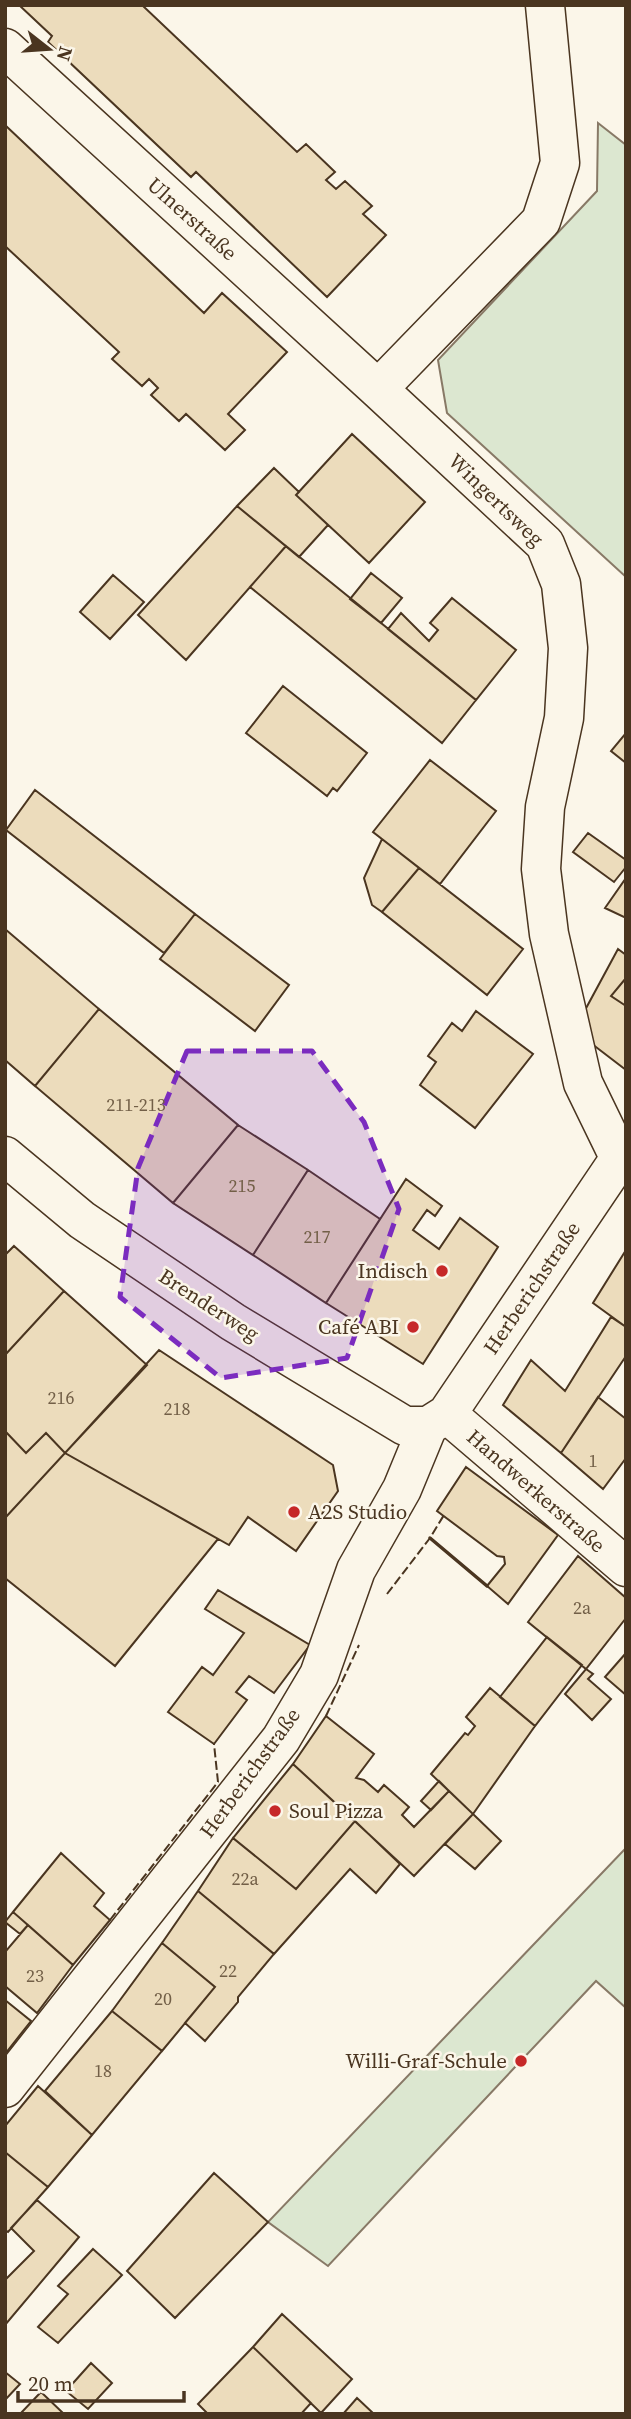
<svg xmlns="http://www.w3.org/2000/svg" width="631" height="2419" font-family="'Source Serif 4',serif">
<rect width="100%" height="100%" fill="#fbf6e9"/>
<!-- green -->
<path fill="#dce7d0" stroke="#887966" stroke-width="2" d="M598,123l28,22v432l-179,-164 -9,-53 159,-169z
M624,1850l2,1v157l-30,-27 -268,285 -60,-44z"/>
<!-- building -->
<path fill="#ecdcbc" stroke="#4a3520" stroke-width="2" d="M19,5h123l155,147 9,-8 29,28 -9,8 10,9 9,-8 27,25 -9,8 23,21 -59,62 -131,-125 -5,5 -143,-135 4,-6z
M5,125l199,188 18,-20 65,59 -59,62 17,16 -20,20 -39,-36 -7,7 -28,-26 7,-7 -9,-9 -7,7 -30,-27 7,-7 -114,-106z
M352,434l73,68 -56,61 -73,-68z
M274,468l25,24 -3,3 32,30 -29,32 -62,-51z
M237,506l49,40 -100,114 -48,-45z
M286,546l190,154 -34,43 -192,-156z
M371,573l31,25 -21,25 -31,-24z
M113,575l31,27 -34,37 -30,-27z
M452,598l64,52 -40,50 -88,-71 13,-16 28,28 9,-11 -8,-7z
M283,686l84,67 -30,38 -4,-3 -6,8 -81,-63z
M626,733v30l-15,-12z
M430,760l66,51 -56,73 -67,-52z
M35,790l160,124 -31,39 -158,-123z
M588,833l38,27v7l-12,15 -41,-30z
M382,839l37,29 -37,44 -10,-7 -8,-27z
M419,868l104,81 -36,46 -105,-83z
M626,878v40l-21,-10z
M195,914l94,71 -34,46 -95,-72z
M5,929l94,80 -64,77 -30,-26z
M618,949l8,6v23l-15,18 15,10v64l-34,-26 -8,-32z
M626,978v28l-15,-10z
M99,1009l139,116 -65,78 -138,-117z
M476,1011l57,43 -58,74 -55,-43 16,-23 -8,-6 24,-33 10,8z
M238,1125l70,45 -55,85 -80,-52z
M308,1170l72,49 -54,84 -73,-48z
M406,1179l36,27 -7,10 -8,-6 -14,20 26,19 21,-31 38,29 -75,117 -97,-61z
M14,1246l50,45 -59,64v-100z
M626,1250v77l-33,-24z
M64,1291l83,74 -82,88 -19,-20 -20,20 -21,-22v-76z
M611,1317l15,10v29l-65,97 -58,-48 28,-45 34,31z
M159,1350l174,115 5,26 -42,60 -48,-34 -19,28 -164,-92z
M598,1397l28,22v39l-23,31 -42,-36z
M5,1431l21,22 20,-20 19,20 -60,65z
M65,1453l153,86 -103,127 -110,-88v-60z
M466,1467l92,68 -50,69 -21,-18 18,-22 -1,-7 -7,-1 -60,-45z
M578,1556l48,42v20l-40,51 -58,-47z
M218,1590l92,55 -36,48 -25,-17 -13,16 11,8 -33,44 -46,-32 34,-45 11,8 31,-42 -39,-24z
M547,1637l35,28 -47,61 -35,-29z
M626,1653v42l-21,-18z
M586,1669l7,5 -5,5 23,20 -19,21 -27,-26z
M490,1688l45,38 -62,88 -42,-40 34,-41 3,2 7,-9 -9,-9z
M326,1716l48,38 -18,24 8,2 14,12 6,-7 25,22 -7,8 12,12 35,-36 24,23 -59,62 -121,-112z
M293,1764l62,57 -59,68 -63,-51z
M439,1781l10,10 -18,19 -10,-9z
M473,1814l28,27 -26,28 -30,-25z
M355,1821l45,43 -24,29 -26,-24 -76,85 -76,-63 35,-53 63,51z
M61,1853l43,40 -10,13 16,14 -37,45 -60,-53z
M198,1891l76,63 -36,43v5l-33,39 -20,-18 30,-36 -53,-44z
M13,1912l15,13 -8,9 -15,-12z
M28,1925l45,40 -36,48 -32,-27v-34z
M162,1943l53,44 -53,64 -50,-40z
M5,2000l26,21 -26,33z
M112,2011l50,40 -70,84 -47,-44z
M38,2086l54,49 -44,52 -43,-35v-26z
M5,2152l43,35 -40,45 -3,-2z
M214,2173l54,49 -93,96 -48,-47z
M37,2200l42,37 -74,88v-45l29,-29 -23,-23z
M93,2249l29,26 -64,68 -20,-16 30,-33 -10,-8z
M282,2314l70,65 -31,34 -68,-66z
M253,2347l58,56 -10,11h-93l-10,-10z
M91,2363l21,20 -24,26 -22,-18z
M5,2372l15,12 -15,16z
M41,2392l23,22h-44z
M357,2398l17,16h-31z"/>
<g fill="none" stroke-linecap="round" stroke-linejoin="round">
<defs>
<path id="minor" d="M5,48l373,341 167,155 16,40 7,64 -4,70 -19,89 -4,62 8,65 34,149 37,76
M378,389l163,-168 19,-58 -15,-158
M5,1156l77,64 151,102 172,104h23
M447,1414l179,153
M5,2088l276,-349 38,-64 37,-105 46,-81 26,-63 19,-12 179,-265"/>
</defs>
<!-- minor casing -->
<use href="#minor" stroke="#4a3520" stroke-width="41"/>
<!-- minor -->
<use href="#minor" stroke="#fbf6e9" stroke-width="38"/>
<!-- fence -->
<path stroke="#4a3520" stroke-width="2" stroke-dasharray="9 3.5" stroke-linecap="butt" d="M387,1594l43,-56 14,-23
M326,1716l33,-71
M110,1920l108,-138 -4,-38"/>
<!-- wall -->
<path stroke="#4a3520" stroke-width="3.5" d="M430,1538l57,48"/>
</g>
<!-- marked area -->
<path fill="#7b2cbf" fill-opacity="0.2" stroke="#7b2cbf" stroke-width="5" stroke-dasharray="14 9" stroke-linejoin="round" d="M187,1051h125l52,71 35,87 -52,149 -126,20 -101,-81 18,-129z"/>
<!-- markers -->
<g fill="#c62828" stroke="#fbf6e9" stroke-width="2.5">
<circle cx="442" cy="1271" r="7"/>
<circle cx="413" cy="1327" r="7"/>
<circle cx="294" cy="1512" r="7"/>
<circle cx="275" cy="1811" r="7"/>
<circle cx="521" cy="2061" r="7"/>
</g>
<g text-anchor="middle" stroke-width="5" stroke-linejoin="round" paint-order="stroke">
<!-- number labels -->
<g font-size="18" fill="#725f47">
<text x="136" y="1111">211-213</text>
<text x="242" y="1192">215</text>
<text x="317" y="1243">217</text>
<text x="61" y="1404">216</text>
<text x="177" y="1415">218</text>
<text x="593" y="1467">1</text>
<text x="582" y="1614">2a</text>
<text x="245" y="1885">22a</text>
<text x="228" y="1977">22</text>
<text x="35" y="1982">23</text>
<text x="163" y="2005">20</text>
<text x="103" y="2077">18</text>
</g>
<!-- street labels -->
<g font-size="21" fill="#4a3520" stroke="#fbf6e9">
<text transform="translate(192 219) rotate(42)" y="7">Ulnerstraße</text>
<text transform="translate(496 500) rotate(44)" y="7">Wingertsweg</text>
<text transform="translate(532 1288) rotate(-56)" y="7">Herberichstraße</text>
<text transform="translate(209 1305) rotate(33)" y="7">Brenderweg</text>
<text transform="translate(536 1491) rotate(41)" y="7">Handwerkerstraße</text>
<text transform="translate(250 1773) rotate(-54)" y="7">Herberichstraße</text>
</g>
<!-- poi labels -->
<g font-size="21" fill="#4a3520" stroke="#fbf6e9" text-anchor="end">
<text x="428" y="1278">Indisch</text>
<text x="399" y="1334">Café ABI</text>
<text x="308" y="1519" text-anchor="start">A2S Studio</text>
<text x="289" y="1818" text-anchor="start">Soul Pizza</text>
<text x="507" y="2068">Willi-Graf-Schule</text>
</g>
</g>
<!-- border -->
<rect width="631" height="2419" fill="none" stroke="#4a3520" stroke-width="14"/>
<!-- north arrow -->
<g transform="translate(49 49) rotate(107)" stroke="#fbf6e9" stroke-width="5" paint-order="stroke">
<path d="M0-5L12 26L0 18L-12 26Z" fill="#4a3520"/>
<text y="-10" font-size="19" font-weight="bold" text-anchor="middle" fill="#4a3520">N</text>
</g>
<!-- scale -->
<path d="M18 2391v10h166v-10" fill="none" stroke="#4a3520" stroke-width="3.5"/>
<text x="28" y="2391" font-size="21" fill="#4a3520" stroke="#fbf6e9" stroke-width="5" paint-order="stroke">20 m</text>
</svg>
